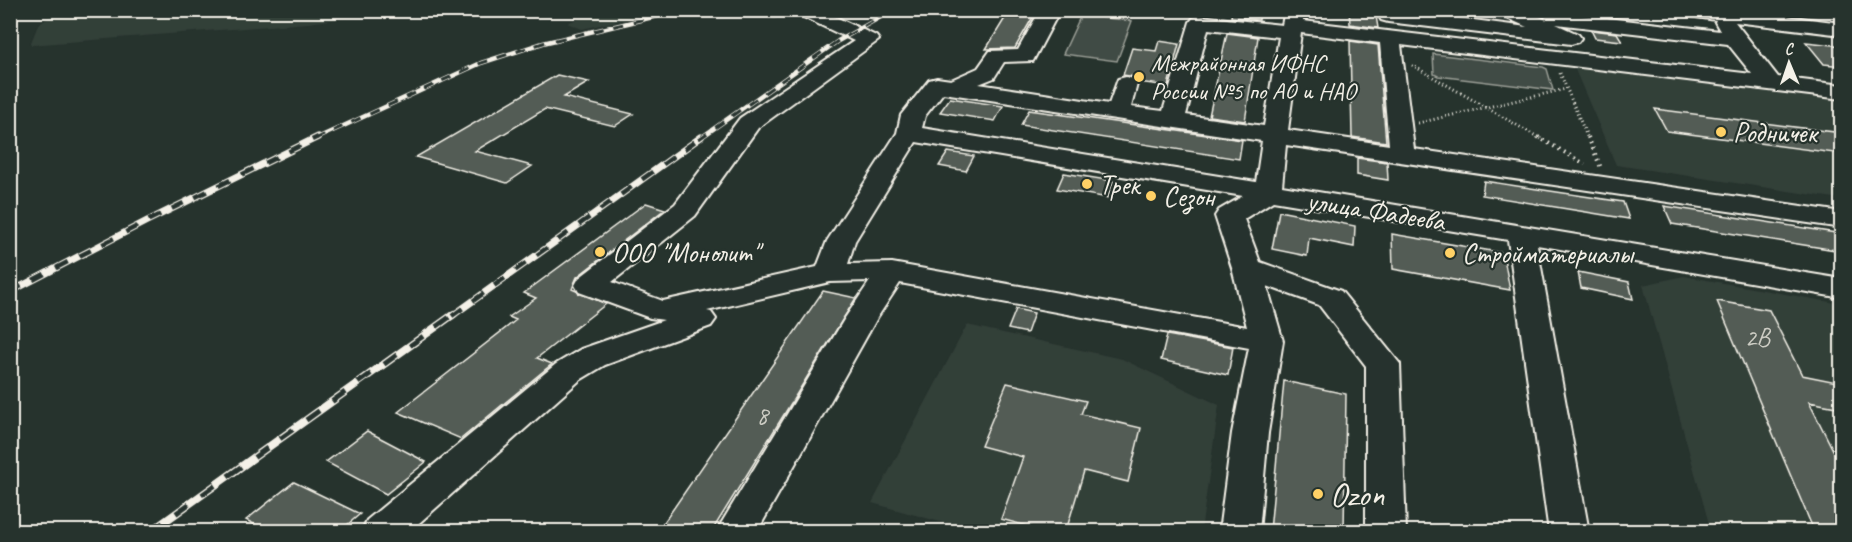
<svg xmlns="http://www.w3.org/2000/svg" width="1852" height="542" font-family="Caveat,sans-serif">
<rect width="100%" height="100%" fill="#26332d"/>
<filter id="ink" filterUnits="userSpaceOnUse"><feTurbulence type="fractalNoise" baseFrequency=".0167" numOctaves="2"/><feDisplacementMap in="SourceGraphic" scale="12" xChannelSelector="R" yChannelSelector="G"/><feConvolveMatrix kernelMatrix="1 2 1 2 8 2 1 2 1" color-interpolation-filters="sRGB"/></filter>
<g filter="url(#ink)">
<!-- built -->
<path fill="#333f39" d="M59,10h341v1l-92,12 -278,22 8,-20z
M597,11v-1l67,1 -82,18 -15,-6z
M1573,65l268,33v101l-225,-34z
M1684,276l157,28v227h-130l-68,-246z
M967,325l155,34 97,46 -18,126h-228l-101,-28z"/>
<!-- green -->
<path fill="#414b45" stroke="#9a9e96" stroke-width="1.5" d="M1081,15l51,6 -15,40 -54,-7z
M1433,54l110,13 4,2 6,21 -115,-14 -4,-2z"/>
<!-- building -->
<path fill="#525c55" stroke="#f4f1e8" stroke-width="1.5" d="M1010,10h27l-22,38 -29,1z
M1232,10h28l-1,10 -28,-3z
M1349,10h26l3,18 -28,-4z
M1591,30l26,3 5,8 -27,-3z
M1227,33l31,4 -13,84 -36,-5z
M1159,41l20,3 -11,42 -30,-4 -3,-5 -12,-2 9,-27 24,3z
M1350,41l28,4 8,97 -34,-5z
M1806,42l36,4v20l-18,-2z
M557,75l32,7 -25,15 69,17 -18,12 -70,-17 -70,42 57,15 -25,17 -91,-26z
M950,98l53,8 -8,15 -55,-9z
M1655,109l187,24v21l-175,-23z
M1029,110l213,30 -3,19 -218,-34z
M948,152l26,4 -8,15 -27,-5z
M1357,158l30,4 1,18 -31,-5z
M1064,173l49,8 -5,17 -51,-9z
M1484,181l139,21 6,17 -147,-24z
M646,203l19,6 -88,68 -5,12 34,15 -69,54 15,6 -91,75 -63,-27 118,-92 -7,-3 27,-19 -12,-5z
M1664,206l178,28v17l-170,-27z
M1279,211l76,15 -1,21 -45,-9 -2,18 -35,-7z
M1392,234l111,19 7,37 -117,-21z
M1578,272l51,10 4,17 -52,-11z
M823,291l33,7 -144,233h-54z
M1717,301l52,9 33,65 40,8v25l-33,-6 33,66v63h-28z
M1016,309l18,4 -7,20 -19,-4z
M1167,335l66,12 -5,28 -67,-15z
M1284,381l62,13 -2,137h-74z
M1007,383l79,18 -5,13 60,14 -13,54 -44,-11 -18,60h-21l-44,-12 22,-62 -42,-11z
M367,431l59,31 -40,32 -60,-32z
M294,482l66,32 -20,17h-73l-21,-11z"/>
<g fill="none" stroke-linecap="round" stroke-linejoin="round">
<defs>
<path id="minor" d="M758,10h32l-2,4c-9,3 -19,3 -28,0z
M795,10h26l55,26 3,4 -121,88 -63,88 -83,66 51,19 154,-34 10,-26 70,-108 4,-18 28,-35 8,-2 14,2 27,-12 12,-17 28,-1 22,-40h20l-27,51 -29,1 -10,16 -15,6 130,20 9,-25 8,-2 8,2 3,5 -6,23 32,4 27,-89 3,-4 7,-2 82,9 3,-15h18v11l449,53 -24,-30 -172,-20 22,10 3,4 -3,4 -7,2 -183,-22 -7,-2 -4,-10h20l130,17 -29,-13 -2,-4h27l24,10 -2,-2 3,-4 7,-2 165,19 -5,-9 1,-2 -40,-6 -2,-4h63l105,13v12l-107,-13 43,55 64,8v14l-441,-54 13,104 428,63v16l-556,-83 -4,41 560,93v19l-305,-53 52,287h-40l-41,-292 -235,-39 -29,18 16,43 81,29 59,73 6,168h-40v-166l-47,-61 -52,-19 16,55 -15,92 -9,99h-40l13,-99 17,-85 -349,-65 -23,35 -120,214h-41l129,-214 25,-37 -40,1 -123,29 4,1 5,7 -5,7 -106,39 -25,15 -171,152h-48l6,-12 189,-156 25,-15 83,-29 -14,-2 -71,-26 -4,-7 4,-7 96,-74 65,-86 114,-77 -57,-27zM1208,29l71,8 -15,89 -78,-11zM1301,33l79,10 9,102 -101,-15zM943,93l319,48 -6,41 -334,-54 3,-12zM916,142l327,54 -24,14 -4,6 17,52 15,59 -355,-64 -44,1 7,-23z"/>
</defs>
<!-- minor casing -->
<use href="#minor" stroke="#f4f1e8" stroke-width="4"/>
<!-- path-far1 -->
<path stroke="#f4f1e8" stroke-width="3" stroke-dasharray="1 3" stroke-linecap="butt" d="M1412,65l129,74
M1560,73l28,66
M1418,123l148,-34"/>
<!-- path -->
<path stroke="#f4f1e8" stroke-width="4" stroke-dasharray="1.5 4.5" stroke-linecap="butt" d="M1538,137l47,27
M1588,137l13,31"/>
<!-- minor -->
<use href="#minor" fill="#26332d" fill-rule="evenodd"/>
<defs>
<path id="rail-far2" d="M315,139l166,-76 62,-20 140,-33
M699,139l139,-98 55,-31"/>
<path id="rail-far1" d="M10,292l137,-71 171,-84
M452,316l249,-179"/>
<path id="rail" d="M150,532l304,-218"/>
</defs>
<!-- rail-far2 casing -->
<use href="#rail-far2" stroke="#f4f1e8" stroke-width="4.5"/>
<!-- rail-far1 casing -->
<use href="#rail-far1" stroke="#f4f1e8" stroke-width="7"/>
<!-- rail casing -->
<use href="#rail" stroke="#f4f1e8" stroke-width="8"/>
<!-- rail-far2 -->
<use href="#rail-far2" stroke="#26332d" stroke-width="3" stroke-dasharray="10" stroke-linecap="butt"/>
<!-- rail-far1 -->
<use href="#rail-far1" stroke="#26332d" stroke-width="4.5" stroke-dasharray="13" stroke-linecap="butt"/>
<!-- rail -->
<use href="#rail" stroke="#26332d" stroke-width="5" stroke-dasharray="16" stroke-linecap="butt"/>
</g>
</g>
<!-- markers -->
<g fill="#ffd166" stroke="#26332d" stroke-width="2">
<circle cx="1139" cy="77" r="6"/>
<circle cx="1721" cy="132" r="6"/>
<circle cx="1087" cy="184" r="6"/>
<circle cx="1151" cy="196" r="6"/>
<circle cx="600" cy="252" r="6"/>
<circle cx="1450" cy="253" r="6"/>
<circle cx="1318" cy="494" r="6"/>
</g>
<g text-anchor="middle" stroke-width="4.5" stroke-linejoin="round" paint-order="stroke">
<!-- far-poi labels -->
<g font-size="24" fill="#f4f1e8" stroke="#26332d" text-anchor="start">
<text x="1151" y="71">Межрайонная ИФНС<tspan x="1151" dy="28">России №5 по АО и НАО</tspan></text>
</g>
<!-- number labels -->
<g font-size="26" fill="#ccccc3">
<text x="1757" y="346">2В</text>
<text x="762" y="424">8</text>
</g>
<!-- poi labels -->
<g font-size="28" fill="#f4f1e8" stroke="#26332d" text-anchor="start">
<text x="1733" y="142">Родничек</text>
<text x="1099" y="194">Трек</text>
<text x="1163" y="206">Сезон</text>
<text x="612" y="262">ООО "Монолит"</text>
<text x="1462" y="263">Стройматериалы</text>
</g>
<!-- street labels -->
<g font-size="28" fill="#f4f1e8" stroke="#26332d">
<text transform="translate(1376 210) rotate(9)" y="10">улица Фадеева</text>
</g>
<!-- near-poi labels -->
<g font-size="33" fill="#f4f1e8" stroke="#26332d" text-anchor="start">
<text x="1330" y="506">Ozon</text>
</g>
</g>
<!-- margin -->
<rect width="1852" height="542" fill="none" stroke="#26332d" stroke-width="36"/>
<rect x="18" y="18" width="1816" height="506" fill="none" stroke="#f4f1e8" stroke-width="2" filter="url(#ink)"/>
<!-- north arrow -->
<g transform="translate(1789 63) rotate(358)" stroke="#26332d" stroke-width="4.5" paint-order="stroke">
<path d="M0-4.5L10 22L0 15L-10 22Z" fill="#f4f1e8"/>
<text y="-9" font-size="16" font-weight="bold" text-anchor="middle" fill="#f4f1e8">С</text>
</g>
</svg>
